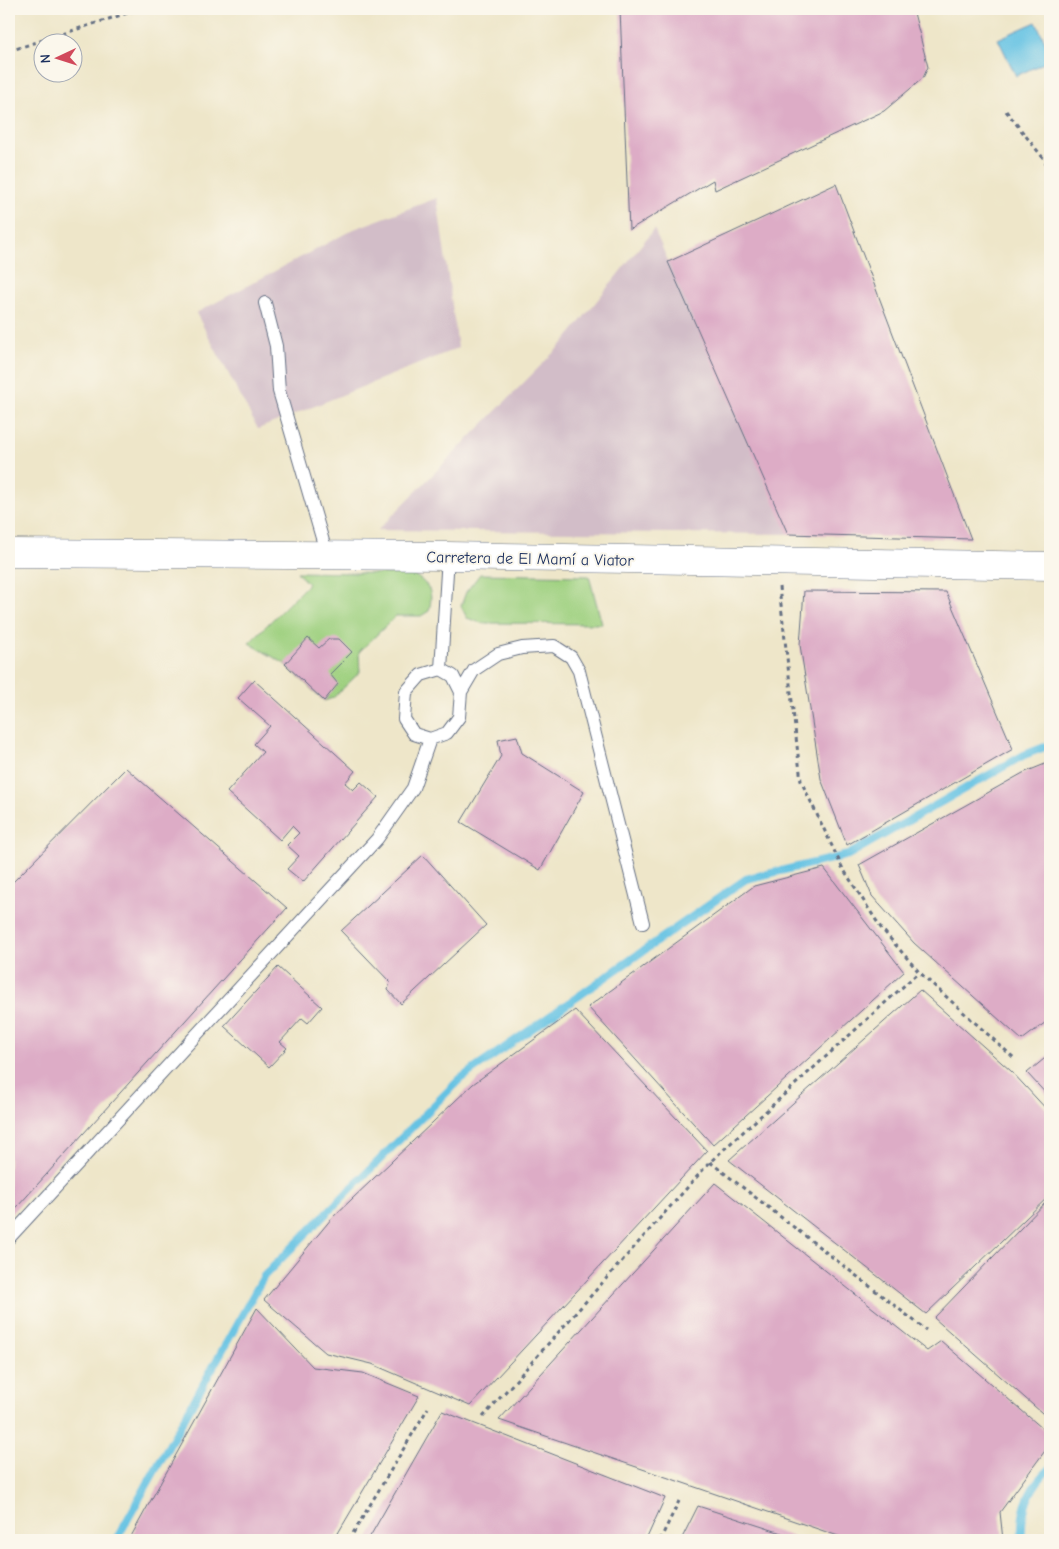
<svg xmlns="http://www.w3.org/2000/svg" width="1059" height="1549" font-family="'Comic Neue',sans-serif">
<rect width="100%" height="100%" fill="#fbf7ec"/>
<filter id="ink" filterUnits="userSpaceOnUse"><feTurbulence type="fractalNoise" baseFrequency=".02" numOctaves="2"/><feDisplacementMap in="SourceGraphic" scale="10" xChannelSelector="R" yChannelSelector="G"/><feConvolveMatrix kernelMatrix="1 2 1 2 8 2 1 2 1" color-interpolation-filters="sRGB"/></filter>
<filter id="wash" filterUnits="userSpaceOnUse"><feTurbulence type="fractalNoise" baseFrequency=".0096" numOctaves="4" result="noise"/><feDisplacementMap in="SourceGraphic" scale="20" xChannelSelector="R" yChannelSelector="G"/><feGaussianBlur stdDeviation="1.12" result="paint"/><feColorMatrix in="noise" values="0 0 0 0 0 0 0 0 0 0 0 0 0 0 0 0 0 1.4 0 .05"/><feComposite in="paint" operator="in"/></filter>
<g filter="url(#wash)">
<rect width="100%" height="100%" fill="#eee6c9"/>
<!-- industrial -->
<path fill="#d2bdc8" d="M437,198l21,150 -200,81 -62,-116 158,-84z
M654,229l134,305 -410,-4 186,-188z"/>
<!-- green -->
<path fill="#9ed07f" stroke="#5c806e" d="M297,572l115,2c17,10 22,17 17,37l-8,5h-25l-37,36 1,20 -27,26 -9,3 -39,-37 -36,-21 59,-59z
M480,574l109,2 13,48 -121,-1 -14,-5 -6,-12 5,-14z"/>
<!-- water -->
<path fill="#65c2e3" stroke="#4078a0" d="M1036,22l14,30v8l-34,16 -18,-37z"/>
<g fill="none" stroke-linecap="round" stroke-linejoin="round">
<!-- stream -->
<path stroke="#65c2e3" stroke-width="8" d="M116,1540l148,-264 196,-197 286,-200 102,-24 176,-100 26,-10
M1022,1540c-2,-28 7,-53 28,-72"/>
</g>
<g id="blocks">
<!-- building -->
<path fill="#ddacc6" d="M620,9h293l15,58 -5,11 -39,33 -169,79 -2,-10 -84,50z
M836,184l135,355 -183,-5 -120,-272z
M804,591l142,1 67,157 -166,96 -26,-66 -21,-134z
M308,638l11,10 10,-9h10l13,13 -22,22 8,10 -14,17 -39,-37z
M254,680l101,91 -10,12 8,7 8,-8 17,15 -75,85 -16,-13 12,-13 -12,-11 12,-12 -7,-7 -12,14 -53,-48 36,-40 -9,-8 16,-18 -32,-28z
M517,736l5,17 62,39 -44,78 -79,-48 40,-66 -3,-16z
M1050,762v257l-28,21 -108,-97 -42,-47 -13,-31 164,-92z
M126,768l161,140 -278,308v-330z
M423,855l63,70 -85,79 -13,-14 2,-8 -49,-51z
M824,868l80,104 -191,173 -125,-138 166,-121z
M278,967l44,40 -14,16 -6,-5 -22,24 7,6 -18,19 -45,-41z
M920,990l91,81 39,42v82l-124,119 -197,-154z
M575,1010l132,141 -237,255 -98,-42 -46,-11 -62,-53 68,-82 141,-134z
M1050,1054v44l-23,-25z
M715,1183l212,168 14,-10 109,94v9l-50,68 3,28h-153l-351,-120z
M1050,1198v222l-116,-102z
M257,1308l56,59 50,6 56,23 -85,144h-205z
M442,1411l223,87 -19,42h-278z
M698,1506l105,34h-122z"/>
</g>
</g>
<g filter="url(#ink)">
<use href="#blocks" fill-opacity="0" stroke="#656f83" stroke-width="1"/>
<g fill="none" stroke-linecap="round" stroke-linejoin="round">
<defs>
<path id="service" d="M265,303l11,43 3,45 48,164
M441,669l12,7 8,16 -2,25 -12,16 -17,6 -16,-5 -10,-15 2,-27 15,-17z
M441,669l7,-113
M461,692l13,-22 24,-16 24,-6 32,-2 17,11 8,14 64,252
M9,1238l368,-399 36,-51 17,-49"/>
<path id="tertiary" d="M9,553l439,3 602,10"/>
</defs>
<!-- service casing -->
<use href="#service" stroke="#656f83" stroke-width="14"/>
<!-- tertiary casing -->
<use href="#tertiary" stroke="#656f83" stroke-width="29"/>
<!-- path -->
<path stroke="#656f83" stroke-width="3" stroke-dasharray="4 4" stroke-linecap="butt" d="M9,51l131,-42
M1006,111l38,48 6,12
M779,587l22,194 41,86 39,61 38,44 95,86
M710,1162l216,168
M483,1417l227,-255 209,-190
M349,1540l79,-132
M660,1540l19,-39"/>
<!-- service -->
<use href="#service" stroke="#fff" stroke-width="12"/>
<!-- tertiary -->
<use href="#tertiary" stroke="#fff" stroke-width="28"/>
</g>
</g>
<g text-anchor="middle" stroke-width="4" stroke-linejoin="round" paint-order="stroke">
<!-- street labels -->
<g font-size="16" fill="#1b2f5e" stroke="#fbf7ec">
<text transform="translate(530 558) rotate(1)" y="6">Carretera de El Mamí a Viator</text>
</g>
</g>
<!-- margin -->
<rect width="1059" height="1549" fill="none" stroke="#fbf7ec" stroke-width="30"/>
<!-- north arrow -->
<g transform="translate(58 58) rotate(266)"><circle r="24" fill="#fbf7ec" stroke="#a1a7b3"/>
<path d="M0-4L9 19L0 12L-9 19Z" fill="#d1495b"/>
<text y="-8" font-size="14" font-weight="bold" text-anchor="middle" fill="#1b2f5e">N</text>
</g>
</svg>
